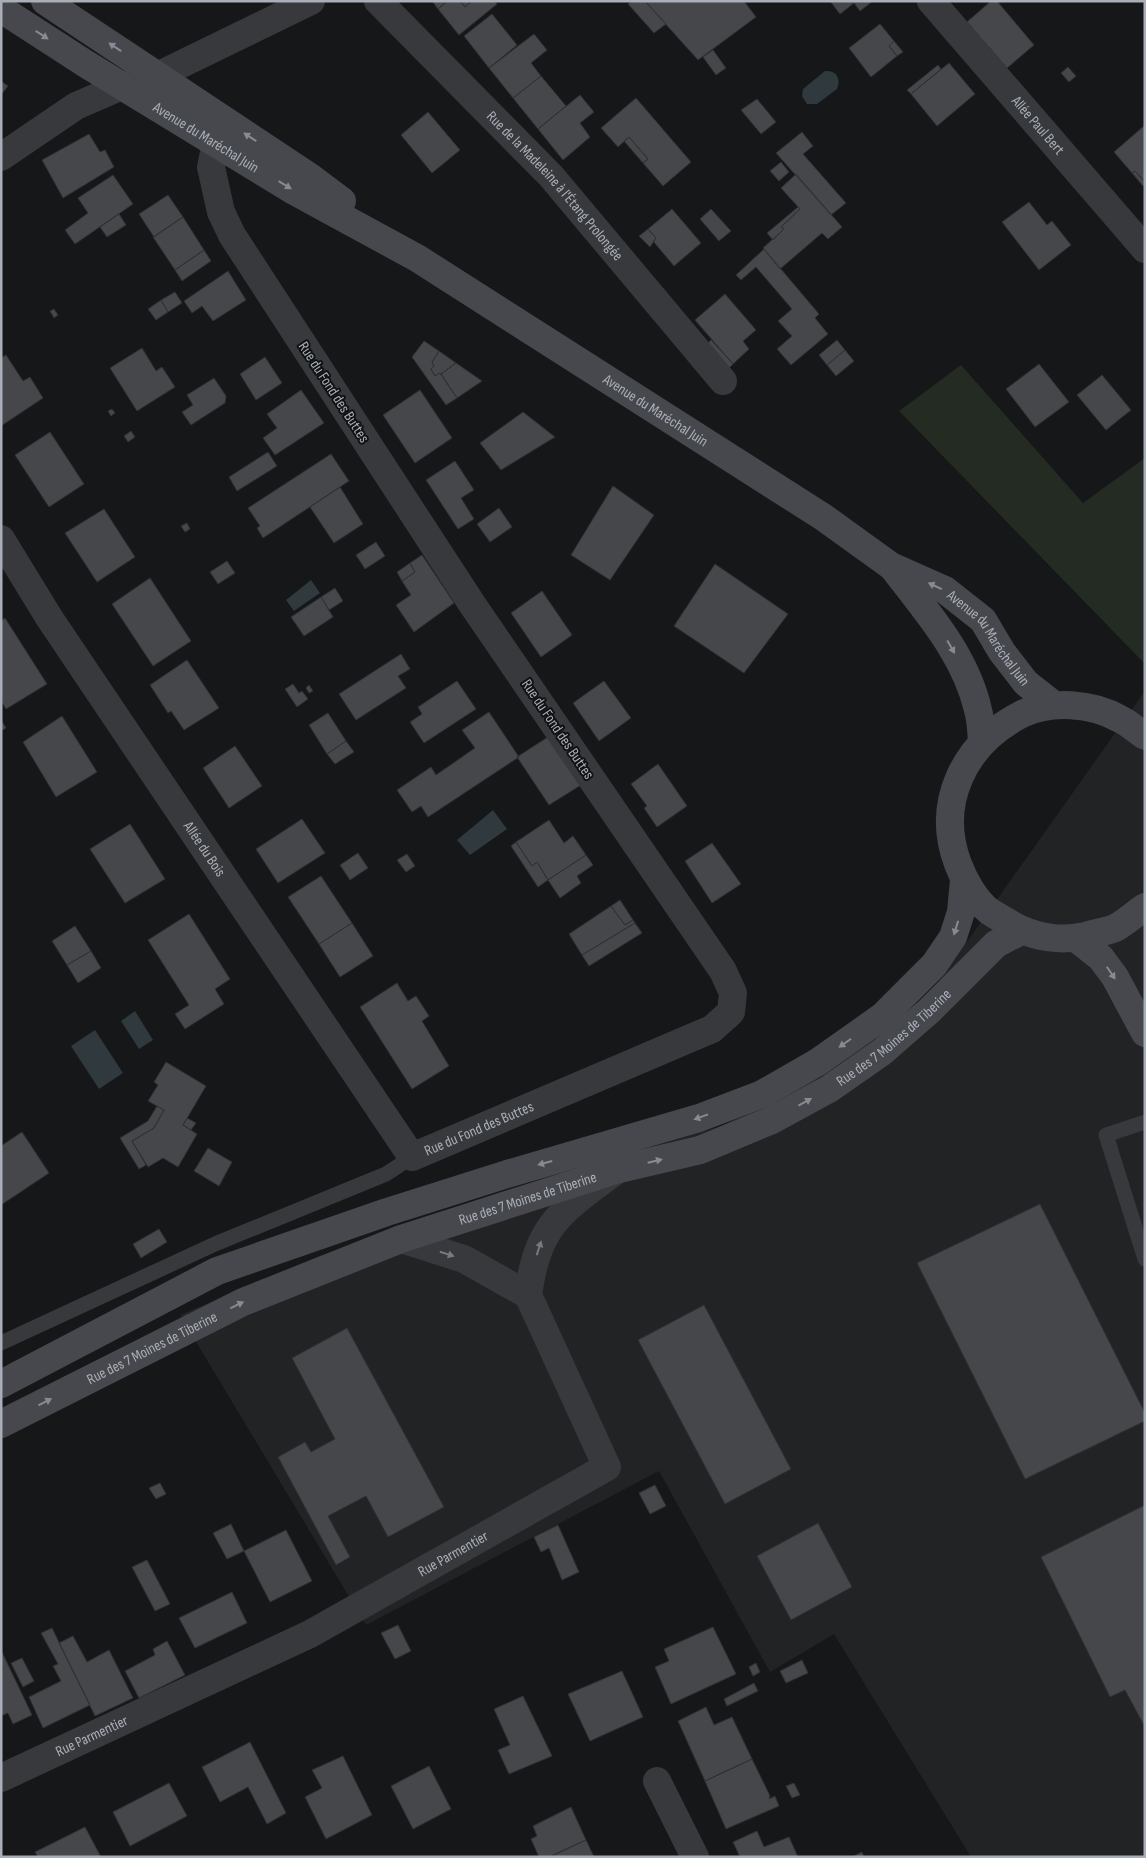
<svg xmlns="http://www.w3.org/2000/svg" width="1146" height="1858" font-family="'Sofia Sans Condensed',sans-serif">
<rect width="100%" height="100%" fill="#161718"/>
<!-- built -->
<path fill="#222325" d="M1145,691v1166h-174l-137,-223 -64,38 -111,-201 -293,154 -186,-310 134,-57 189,-67 218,-65 107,-52 104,-83z"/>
<!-- green -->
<path fill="#232b23" d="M961,365l122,138 62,-45v206l-246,-253z"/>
<!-- water -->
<path fill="#2f393e" d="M825,71c12,-1 16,8 12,18l-20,15h-10l-5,-8 1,-7z
M311,580l9,13 -26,18 -8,-11z
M493,810l14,19 -37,26 -13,-15z
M135,1011l18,29 -14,9 -18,-28z
M95,1030l28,43 -24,16 -28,-43z"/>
<!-- building -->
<path fill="#45474b" stroke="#303134" d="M432,1h15l-9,8z
M447,1h13l5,6 7,-6h23l2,3 -38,31 -21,-26z
M460,1h12l-7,6z
M632,1h13l21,23 -12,9 -26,-29z
M645,1h99l12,16 -58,43z
M830,1h43l-13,10 -6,-8 -14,11z
M991,1h6l37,44 -27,23 -40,-46z
M492,14l25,31 -28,23 -25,-32z
M880,24l14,17 -5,5 8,10 -26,21 -22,-29z
M534,34l13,16 -16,13 10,13 -28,22 -24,-30z
M894,41l9,11 -6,4 -8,-10z
M713,50l13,18 -10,7 -13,-18z
M949,63l26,31 -38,32 -26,-32z
M938,65l3,4 -30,25 -4,-4z
M1068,67l8,9 -7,6 -8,-9z
M541,76l25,30 -28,23 -25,-31z
M1,81l7,5 -7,9z
M580,95l14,17 -14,11 10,14 -27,23 -25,-31z
M636,98l55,64 -28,24 -20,-23 5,-4 -19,-22 -11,10 -17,-19z
M757,99l19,23 -15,12 -20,-24z
M428,112l32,38 -28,23 -31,-38z
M1145,125v57l-10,-11 -3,2 -18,-21z
M802,132l11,14 -10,8 43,49 -15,12 -55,-62z
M89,134l11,18 5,-2 9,17 -51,31 -21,-38z
M629,137l19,22 -5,4 -19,-22z
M781,162l8,10 -10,9 -9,-10z
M1135,171l10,11 -2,4 -11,-13z
M796,174l46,53 -14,12 -6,-6 -42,36 -17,-21 21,-19 -3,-2 19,-18 -19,-21z
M113,175l20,29 -58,40 -10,-14 23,-17 -10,-15z
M168,195l15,22 -29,20 -15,-23z
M1029,202l18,23 5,-4 19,24 -32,25 -37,-48z
M798,207l2,2 -19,18 3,2 -11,11 -6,-7z
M672,209l29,34 -27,23 -21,-25 3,-3 -8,-9z
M711,209l20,22 -12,10 -19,-22z
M119,214l7,11 -19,12 -7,-10z
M183,217l21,33 -29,20 -22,-33z
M648,229l8,9 -6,9 -11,-11z
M764,249l55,65 -4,4 13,16 -37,31 -14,-16 15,-13 -14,-15 14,-12 -36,-42 -15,13 -5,-5z
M204,250l7,11 -29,20 -7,-11z
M228,271l18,29 -33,21 -11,-15 -10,7 -8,-12z
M175,292l7,11 -14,9 -7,-12z
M725,294l31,36 -13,11 6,8 -16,15 -38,-44z
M161,300l7,12 -12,8 -8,-11z
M54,309l4,6 -4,3 -4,-7z
M711,340l22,24 -4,4 -21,-25z
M837,340l8,10 -18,15 -8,-10z
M424,341l15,10 -7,11 2,4 -3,3 4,7 5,-3 17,25 -11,7 -34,-48z
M142,348l14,23 6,-4 13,20 -38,24 -27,-43z
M845,350l9,11 -18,15 -9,-11z
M439,351l17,12 -15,11 -1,-1 -5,3 -4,-7 3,-3 -2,-4z
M6,355l17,26 7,-4 13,21 -42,28v-68z
M265,357l17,26 -26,17 -16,-26z
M456,363l26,18 -25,17 -16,-24z
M1039,364l30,38 -34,25 -29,-38z
M1102,375l29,35 -25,20 -29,-35z
M214,378l12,18 -1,7 -34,22 -9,-13 11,-7 -6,-10z
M301,390l23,33 -49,32 -12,-17 14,-10 -10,-14z
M420,390l32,48 -37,25 -32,-48z
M112,409l3,4 -4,3 -3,-5z
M523,412l32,25 -54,33 -21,-27z
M131,431l4,6 -7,5 -4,-6z
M50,432l34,52 -35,23 -34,-52z
M268,452l9,14 -40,25 -8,-14z
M331,454l18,27 -86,57 -6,-10 3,-2 -12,-18z
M455,461l19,29 -13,8 13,21 -16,10 -32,-49z
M613,486l41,29 -44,65 -39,-25z
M340,487l23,37 -29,19 -24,-36z
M499,508l13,19 -22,15 -13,-18z
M104,509l31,48 -38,25 -32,-49z
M187,523l3,6 -5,3 -4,-6z
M376,542l9,14 -20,13 -9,-14z
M422,555l32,48 -40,29 -18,-27 15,-10 -9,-14 13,-9 -5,-9z
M227,561l8,12 -17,11 -8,-12z
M410,563l5,9 -13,9 -5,-9z
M715,564l73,50 -44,59 -70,-47z
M150,578l41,63 -38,25 -41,-62z
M335,588l8,13 -14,9 -8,-13z
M542,591l30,44 -31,22 -30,-44z
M321,597l12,20 -29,19 -13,-19z
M5,618l42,66 -41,25 -5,-8v-80z
M401,654l9,15 -12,7 8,12 -50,32 -17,-26z
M187,660l32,48 -35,22 -13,-19 -3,2 -18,-28z
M457,681l19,28 -52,34 -14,-21 12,-8 -4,-7z
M604,681l27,37 -32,23 -26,-38z
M293,684l6,9 3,-2 6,8 -11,8 -12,-18z
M309,685l4,6 -4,2 -3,-5z
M489,712l30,45 -91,60 -7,-11 -9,6 -15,-22 34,-23 5,8 39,-27 -13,-18z
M328,713l18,28 -19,13 -18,-29z
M62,716l35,56 -41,25 -33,-55z
M1,720l5,8 -5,3z
M548,737l33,48 -32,20 -32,-48z
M346,741l8,11 -19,12 -8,-10z
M235,746l27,40 -33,22 -26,-40z
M658,764l29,42 -30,21 -13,-19 3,-2 -16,-22z
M302,819l23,34 -47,30 -22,-34z
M549,820l15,23 9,-7 13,19 -38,25 -11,-18 -5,4 -16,-24z
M130,824l35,55 -40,24 -35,-54z
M516,842l16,24 5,-4 11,18 -10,7 -27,-41z
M712,843l29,41 -29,19 -27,-42z
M358,853l10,15 -18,12 -10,-15z
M407,854l8,12 -9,6 -9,-12z
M586,855l7,10 -16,11 4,7 -21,15 -12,-18z
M321,876l31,47 -33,21 -31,-47z
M620,900l13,20 -8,5 -14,-19z
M611,906l14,19 8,-5 2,3 -53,32 -13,-21z
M189,914l41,65 -15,10 9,15 -39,25 -10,-15 14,-9 -41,-65z
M352,923l21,33 -33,21 -21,-33z
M635,923l7,10 -53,33 -7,-11z
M75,926l16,25 -24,14 -15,-24z
M91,951l10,17 -23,15 -11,-18z
M397,983l11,18 8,-5 13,20 -7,5 27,45 -37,23 -52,-82z
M166,1062l40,24 -23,39 14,9 -19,33 -15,-9 -15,9 -16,-26 22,-13 10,-18 -16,-9 10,-16 -4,-3z
M157,1106l7,4 -10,18 -22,13 14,24 -7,4 -19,-31 28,-17z
M187,1118l9,5 -5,7 -8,-5z
M22,1132l27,41 -48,32v-59z
M208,1148l24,14 -13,24 -25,-15z
M1040,1204l105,209v8l-120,58 -108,-216z
M159,1229l8,13 -26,16 -8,-14z
M704,1305l87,164 -66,35 -87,-164z
M347,1328l97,179 -56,30 -22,-41 -38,20 22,41 -14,8 -58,-108 27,-15 6,10 24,-13 -43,-81z
M160,1483l6,11 -10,5 -7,-11z
M655,1485l11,21 -16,8 -11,-21z
M1145,1505v222l-20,-37 -15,7 -69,-140z
M818,1523l34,64 -61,33 -34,-64z
M231,1524l13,27 -17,8 -14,-26z
M558,1525l21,47 -17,8 -13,-32 -8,4 -7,-15z
M286,1530l26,51 -42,21 -26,-51z
M147,1560l23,44 -15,7 -23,-44z
M232,1592l15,31 -52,25 -16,-30z
M398,1625l13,26 -16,8 -14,-26z
M713,1627l23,47 -65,30 -16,-37 14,-6 -5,-12z
M52,1628l38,77 -47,23 -14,-31 32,-16 -8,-15 5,-2 -17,-31z
M73,1636l14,26 22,-12 24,48 -38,18 -36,-73z
M167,1641l18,34 -46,23 -14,-27 30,-16 -2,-6z
M1,1650l31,65 -19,9 -5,-11 -7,3z
M22,1658l12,23 -11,6 -12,-24z
M802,1660l6,13 -22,10 -6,-12z
M756,1663l4,9 -7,4 -4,-9z
M622,1671l21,46 -53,24 -22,-47z
M754,1683l4,8 -31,15 -3,-7z
M523,1696l29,60 -43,18 -11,-24 12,-5 -16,-36z
M706,1707l8,18 18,-8 20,42 -47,22 -27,-60z
M250,1742l36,71 -19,11 -19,-37 -28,15 -18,-35z
M343,1756l29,59 -46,24 -21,-42 17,-9 -10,-18z
M752,1759l18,37 -1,3 6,-3 4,10 -53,23 -21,-48z
M429,1766l22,43 -38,20 -22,-43z
M169,1783l18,33 -57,30 -17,-34z
M794,1783l6,12 -8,3 -6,-12z
M571,1807l15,33 -36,17h-11l-8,-18 6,-3 -4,-10z
M85,1827l16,30h-63l-3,-5z
M757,1831l7,16 25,-10 9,20h-58l-7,-15z
M586,1840l8,17h-44l7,-4z
M862,1852l2,5h-12z"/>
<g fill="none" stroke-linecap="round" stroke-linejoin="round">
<!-- service -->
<path stroke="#38393d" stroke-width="15" d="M1145,1122l-39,13 39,124
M1,1343l214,-99 171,-70 26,-17"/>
<!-- minor -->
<g stroke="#38393d" stroke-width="28">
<path id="s1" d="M378,1l173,175 172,205"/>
<path id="s2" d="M931,1l214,248"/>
<path d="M1,157l75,-51 46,-20 35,-10 154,-75"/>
<path id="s3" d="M1,539l49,80 362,538 300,-128 19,-17 2,-19 -10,-22 -251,-367 -240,-369 -11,-23 -10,-45 5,-24"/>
<path d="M528,1295c10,-70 31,-82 85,-122"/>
<path id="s4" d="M1,1778l309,-144 297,-167 -79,-172 -64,-36 -63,-20"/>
<path d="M657,1781l38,76"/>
</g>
<!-- secondary -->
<g stroke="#46484d" stroke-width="28">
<path d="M45,1l265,176 32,24"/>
<path id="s5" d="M1,9l85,55 208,127 123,67 406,259 68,49 54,24 38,30 19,32 24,31 28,22"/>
<path d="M894,569c33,43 72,87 84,141 3,10 3,21 4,31"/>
<path d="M1145,736c-8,-5 -16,-13 -25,-17 -28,-16 -69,-19 -98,-5 -58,29 -87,89 -64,150 6,16 17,36 31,47 6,4 13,8 20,12 25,15 55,20 83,11 8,-2 18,-3 25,-7 10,-6 19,-14 28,-20"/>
<path d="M1077,939l24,19 14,19 30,56"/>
<path d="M1,1384l216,-113 170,-59 120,-38 192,-56 63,-24 56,-32 65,-46 51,-51 19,-28 8,-25 3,-32"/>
<path id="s6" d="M1,1424l242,-122 158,-63 218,-70 81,-19 72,-30 57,-31 53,-37 47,-41 67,-67 25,-13"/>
</g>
</g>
<!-- one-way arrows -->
<defs><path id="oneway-solid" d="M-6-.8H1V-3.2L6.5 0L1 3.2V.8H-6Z" transform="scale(1.25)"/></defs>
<g fill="#868b93">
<use href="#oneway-solid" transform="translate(42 35) rotate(33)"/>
<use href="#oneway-solid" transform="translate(115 47) rotate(-146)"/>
<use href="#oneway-solid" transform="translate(250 137) rotate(-147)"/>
<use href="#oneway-solid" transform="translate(285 185) rotate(31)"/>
<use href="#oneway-solid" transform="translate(935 586) rotate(-155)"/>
<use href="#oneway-solid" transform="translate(951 647) rotate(60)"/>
<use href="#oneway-solid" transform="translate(956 928) rotate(107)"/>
<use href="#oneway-solid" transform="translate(1111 973) rotate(56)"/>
<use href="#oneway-solid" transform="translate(845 1043) rotate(145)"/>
<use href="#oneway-solid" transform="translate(805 1102) rotate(-29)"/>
<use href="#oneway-solid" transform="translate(701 1117) rotate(160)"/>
<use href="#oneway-solid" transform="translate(655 1161) rotate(-13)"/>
<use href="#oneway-solid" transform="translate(545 1163) rotate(165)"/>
<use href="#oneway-solid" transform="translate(237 1305) rotate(-26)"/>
<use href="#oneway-solid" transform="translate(45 1402) rotate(-27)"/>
</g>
<g fill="#767a81">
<use href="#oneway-solid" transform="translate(539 1248) rotate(-72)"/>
<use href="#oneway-solid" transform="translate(447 1254) rotate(18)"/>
</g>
<g text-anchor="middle" stroke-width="4" stroke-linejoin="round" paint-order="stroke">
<!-- street labels -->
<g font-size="15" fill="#a9afb8" stroke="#111213">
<text dy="5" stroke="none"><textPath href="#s2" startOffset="164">Allée Paul Bert</textPath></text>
<text dy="5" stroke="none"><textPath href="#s5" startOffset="242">Avenue du Maréchal Juin</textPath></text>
<text dy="5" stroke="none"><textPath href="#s1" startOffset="256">Rue de la Madeleine à l'Étang Prolongée</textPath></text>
<text transform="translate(334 392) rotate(57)" y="5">Rue du Fond des Buttes</text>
<text dy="5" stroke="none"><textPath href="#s5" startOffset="768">Avenue du Maréchal Juin</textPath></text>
<text dy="5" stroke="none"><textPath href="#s5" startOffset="1175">Avenue du Maréchal Juin</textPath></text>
<text transform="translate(558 729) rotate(56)" y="5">Rue du Fond des Buttes</text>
<text dy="5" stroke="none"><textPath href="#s3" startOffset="371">Allée du Bois</textPath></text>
<text dy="5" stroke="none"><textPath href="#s6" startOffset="979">Rue des 7 Moines de Tiberine</textPath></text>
<text dy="5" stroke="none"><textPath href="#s3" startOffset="815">Rue du Fond des Buttes</textPath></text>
<text dy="5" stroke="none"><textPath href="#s6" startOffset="574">Rue des 7 Moines de Tiberine</textPath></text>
<text dy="5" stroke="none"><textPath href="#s6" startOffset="169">Rue des 7 Moines de Tiberine</textPath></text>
<text dy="5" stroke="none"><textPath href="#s4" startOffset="505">Rue Parmentier</textPath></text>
<text dy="5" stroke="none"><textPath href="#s4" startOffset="100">Rue Parmentier</textPath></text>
</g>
</g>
<!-- border -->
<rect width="1146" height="1858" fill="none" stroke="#a9afb8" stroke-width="5"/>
</svg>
